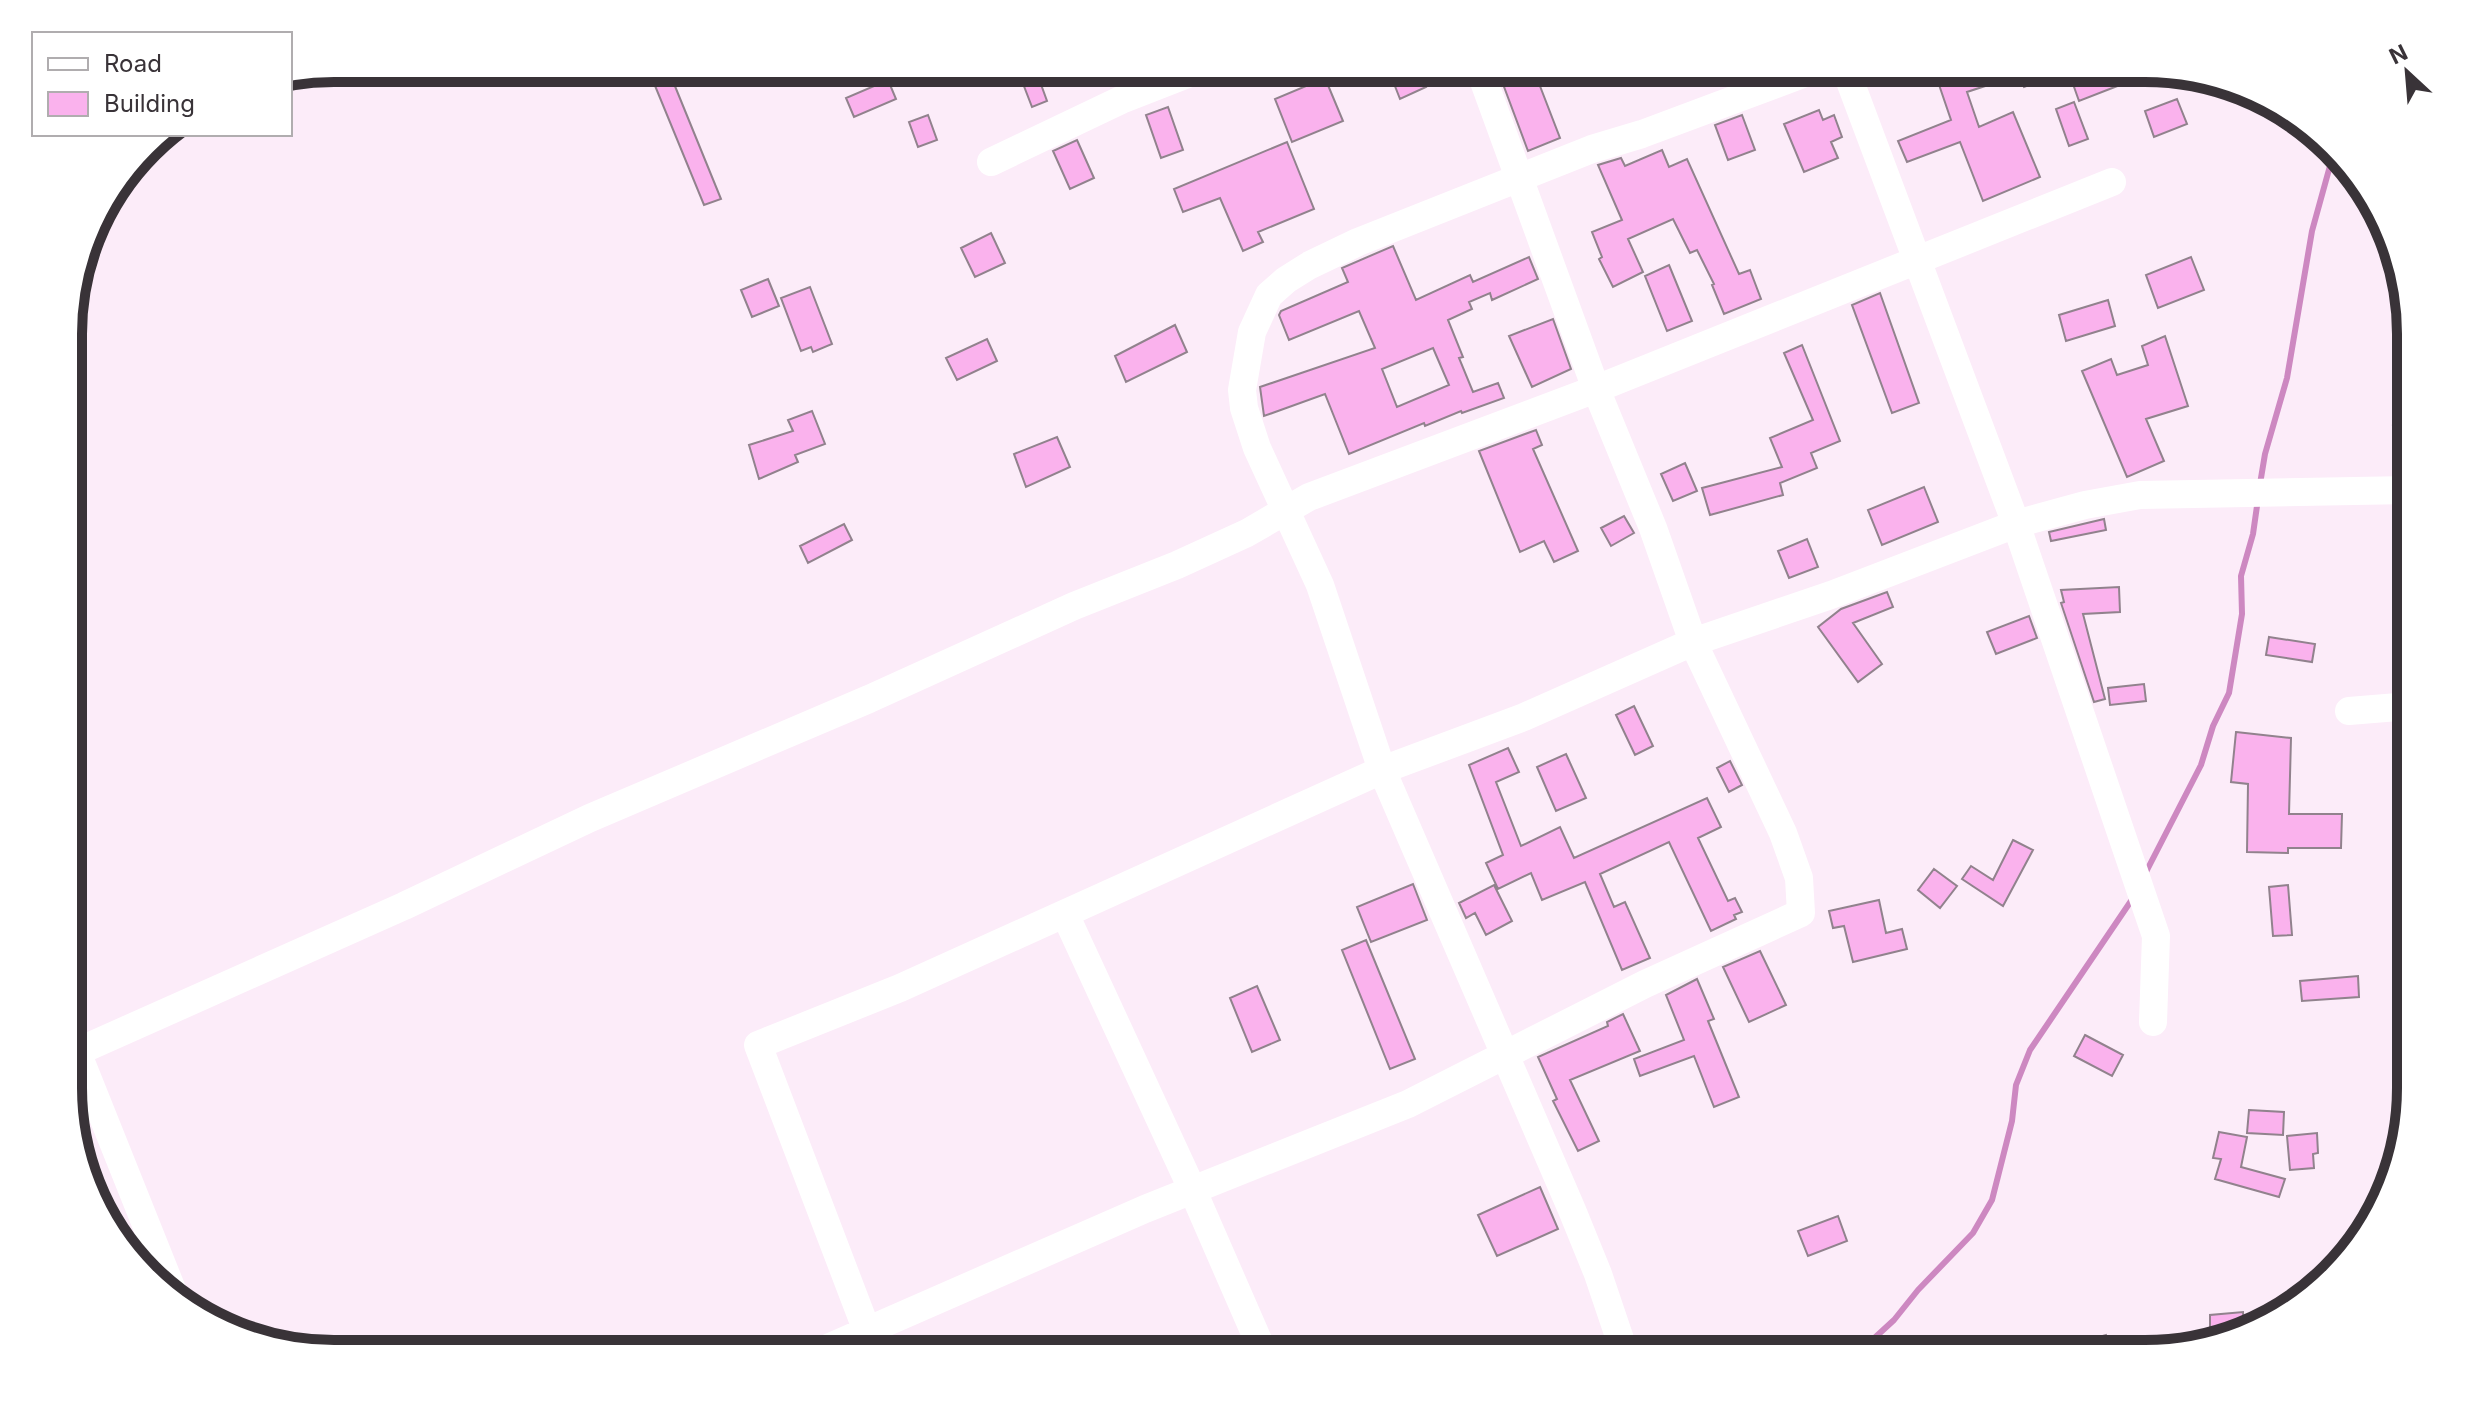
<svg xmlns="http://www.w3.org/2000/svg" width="2479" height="1422" font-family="Inter,sans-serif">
<rect width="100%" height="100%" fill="#fcecf9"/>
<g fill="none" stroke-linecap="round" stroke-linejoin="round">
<!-- stream -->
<path stroke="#cd88c1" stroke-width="6" d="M2260,484l5,-30 22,-76 25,-147 21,-76
M2145,874l56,-109 12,-39 16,-33 13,-79 -1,-38 12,-42 5,-35
M1857,1354l37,-34 24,-30 55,-57 19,-33 20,-79 4,-36 14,-35 103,-152"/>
</g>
<!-- building -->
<path fill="#fab2ed" stroke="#91828d" stroke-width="2" fill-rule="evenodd" d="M1017,68h18l12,33 -15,6z
M1497,68h36l27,70 -32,13z
M1961,68h185l10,3 -77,30 -11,-31 -44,17 -5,-12 -52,17 12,35 34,-15 27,65 -57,24 -23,-59 -53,20 -9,-21 53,-21 -15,-44z
M668,69l53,130 -17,6 -53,-129z
M1418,70l8,17 -26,12 -7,-18z
M1325,78l18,43 -51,21 -17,-43z
M888,80l8,19 -42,18 -8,-19z
M2177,99l10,25 -33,13 -9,-26z
M2074,102l14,37 -19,7 -13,-37z
M1168,107l15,43 -22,8 -15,-43z
M1819,110l4,10 11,-5 8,22 -11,5 7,16 -34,14 -20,-48z
M928,115l9,25 -19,7 -9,-25z
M1742,115l13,35 -27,10 -13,-35z
M1077,140l17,38 -24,11 -17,-38z
M1287,142l27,67 -56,23 5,10 -20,9 -23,-53 -37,14 -9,-23z
M1662,150l7,17 18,-8 52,115 11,-4 11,29 -37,15 -12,-29 2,-1 -17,-34 -7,3 -17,-34 -45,20 15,33 -30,15 -14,-28 3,-2 -10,-25 30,-12 -24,-55 23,-7 4,8z
M991,233l14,30 -30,14 -14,-29z
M1393,246l23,54 54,-25 3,7 56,-25 9,22 -46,21 -2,-7 -21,9 3,7 -24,11 15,37 -4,1 14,34 25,-9 6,15 -42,15 -1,-2 -36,15 -1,-3 -75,31 -24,-60 -61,22 -4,-29 115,-39 -16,-37 -70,29 -10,-25 2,-4 67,-29 -6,-14zM1433,348l16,37 -52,22 -15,-38z
M2191,257l13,33 -46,18 -12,-33z
M1669,265l23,56 -25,10 -22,-55z
M768,279l11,27 -27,11 -11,-27z
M810,287l22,57 -19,8 -2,-5 -10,4 -20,-53z
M1880,293l39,110 -27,10 -40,-108z
M2108,300l7,26 -49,15 -7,-26z
M1553,319l18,50 -39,18 -23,-51z
M1175,325l12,27 -61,30 -11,-26z
M2165,336l23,70 -42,13 18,42 -37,16 -45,-106 29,-12 6,16 31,-10 -6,-19z
M987,339l10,22 -40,19 -11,-22z
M1802,345l38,96 -29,12 6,15 -37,15 3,12 -73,20 -8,-27 80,-21 -12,-29 43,-18 -29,-67z
M812,411l13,33 -30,11 3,7 -39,17 -10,-34 44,-14 -5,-11z
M2393,426l17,4v43h-12z
M1536,430l6,15 -9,4 45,102 -24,11 -10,-21 -24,11 -41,-101z
M1057,437l13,30 -44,20 -12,-33z
M1685,463l12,28 -24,10 -12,-27z
M1924,487l14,35 -56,23 -14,-35z
M1624,516l10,17 -23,13 -10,-18z
M2104,519l2,11 -55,11 -2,-9z
M844,524l8,16 -44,23 -8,-17z
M1807,539l11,28 -29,11 -11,-27z
M2119,587l1,25 -37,2 22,85 -11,3 -33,-99 3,-1 -3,-12z
M1887,592l6,15 -40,16 29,41 -24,18 -40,-55 23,-18z
M2029,616l8,22 -41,16 -9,-22z
M2269,637l46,7 -3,18 -46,-7z
M2144,684l2,17 -36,4 -2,-17z
M1634,706l19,40 -18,9 -19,-40z
M2236,732l55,6 -2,76h53l-1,34h-53v5l-41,-1 1,-68 -17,-2z
M1508,748l11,24 -23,10 25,64 39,-19 14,31 133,-60 14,29 -23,11 30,63 7,-3 7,14 -8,3 2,4 -25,12 -42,-89 -69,32 14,33 11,-5 25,56 -28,12 -37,-88 -43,18 -11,-27 -33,16 -12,-26 17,-8 -34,-90z
M1566,754l20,44 -30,13 -19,-44z
M1730,761l12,24 -13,7 -12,-24z
M2013,840l20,10 -30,56 -41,-27 9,-13 22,14z
M1934,869l23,17 -17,22 -22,-18z
M1413,884l14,36 -56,22 -14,-35z
M1494,885l18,36 -26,14 -11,-22 -9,5 -7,-15z
M2288,885l4,50 -19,1 -4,-49z
M1879,900l7,33 16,-4 5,20 -54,13 -9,-36 -11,2 -4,-17z
M1366,940l49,119 -25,10 -48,-119z
M1760,951l26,54 -37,17 -26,-55z
M2358,976l1,21 -57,4 -2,-20z
M1697,979l17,40 -6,2 31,76 -25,10 -20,-51 -54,20 -6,-17 50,-19 -18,-45z
M1257,986l23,54 -28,12 -22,-54z
M1623,1014l17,37 -70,29 29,61 -21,10 -25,-50 4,-2 -19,-42 70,-31 -1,-4z
M2085,1035l38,20 -11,21 -38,-20z
M2249,1110l35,2 -1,23 -36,-2z
M2219,1132l28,5 -6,30 44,12 -6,18 -64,-18 6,-20 -8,-1z
M2317,1133l1,20 -5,1 1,14 -24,2 -3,-34z
M1540,1187l18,42 -61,27 -19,-41z
M1838,1216l9,25 -39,15 -10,-25z
M2243,1312l1,16 -34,2v-15z
M2106,1335l5,18h-53l-1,-4z"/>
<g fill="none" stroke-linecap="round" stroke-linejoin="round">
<!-- minor -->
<path stroke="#fff" stroke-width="28" d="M1845,68l171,456 140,412 -3,86
M991,162l130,-62 82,-32
M2349,711l61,-5
M1065,914l128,277 71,163
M77,1052l96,240
M70,1055l334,-149 186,-88 279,-119 205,-93 103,-41 70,-32 62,-36 287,-108 516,-207
M867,1331l-109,-286 142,-57 482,-218 142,-53 169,-75 138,-47 185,-71 69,-19 55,-10 270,-5
M814,1354l331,-145 263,-105 237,-120 156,-71 -2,-35 -16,-45 -90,-191 -40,-114 -57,-139 -117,-321
M1625,1354l-27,-80 -26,-64 -190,-440 -62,-185 -63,-137 -13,-40 -2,-18 10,-58 17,-37 17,-15 24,-15 48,-23 234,-93 50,-15 177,-66"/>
</g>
<!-- crop -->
<path d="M0 0H2479V1422H0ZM334 82H2145A252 252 0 0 1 2397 334V1088A252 252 0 0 1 2145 1340H334A252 252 0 0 1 82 1088V334A252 252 0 0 1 334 82Z" fill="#fff" fill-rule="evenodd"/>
<path fill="none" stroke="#393338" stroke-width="10" d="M334 82H2145A252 252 0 0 1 2397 334V1088A252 252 0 0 1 2145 1340H334A252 252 0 0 1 82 1088V334A252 252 0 0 1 334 82Z"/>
<!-- legend -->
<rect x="32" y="32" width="260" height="104" fill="#ffffff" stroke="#b0adaf" stroke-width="2"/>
<rect x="48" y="58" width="40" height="12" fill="#ffffff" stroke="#b0adaf" stroke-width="2"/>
<text x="104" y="72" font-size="24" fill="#393338">Road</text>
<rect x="48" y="92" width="40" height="24" fill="#fab2ed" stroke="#b0adaf" stroke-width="2"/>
<text x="104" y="112" font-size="24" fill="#393338">Building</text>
<!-- north arrow -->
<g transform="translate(2407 72) rotate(334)" stroke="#ffffff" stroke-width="6" paint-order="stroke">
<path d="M0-6L14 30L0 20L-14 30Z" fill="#393338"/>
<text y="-12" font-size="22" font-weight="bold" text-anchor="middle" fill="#393338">N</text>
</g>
</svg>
